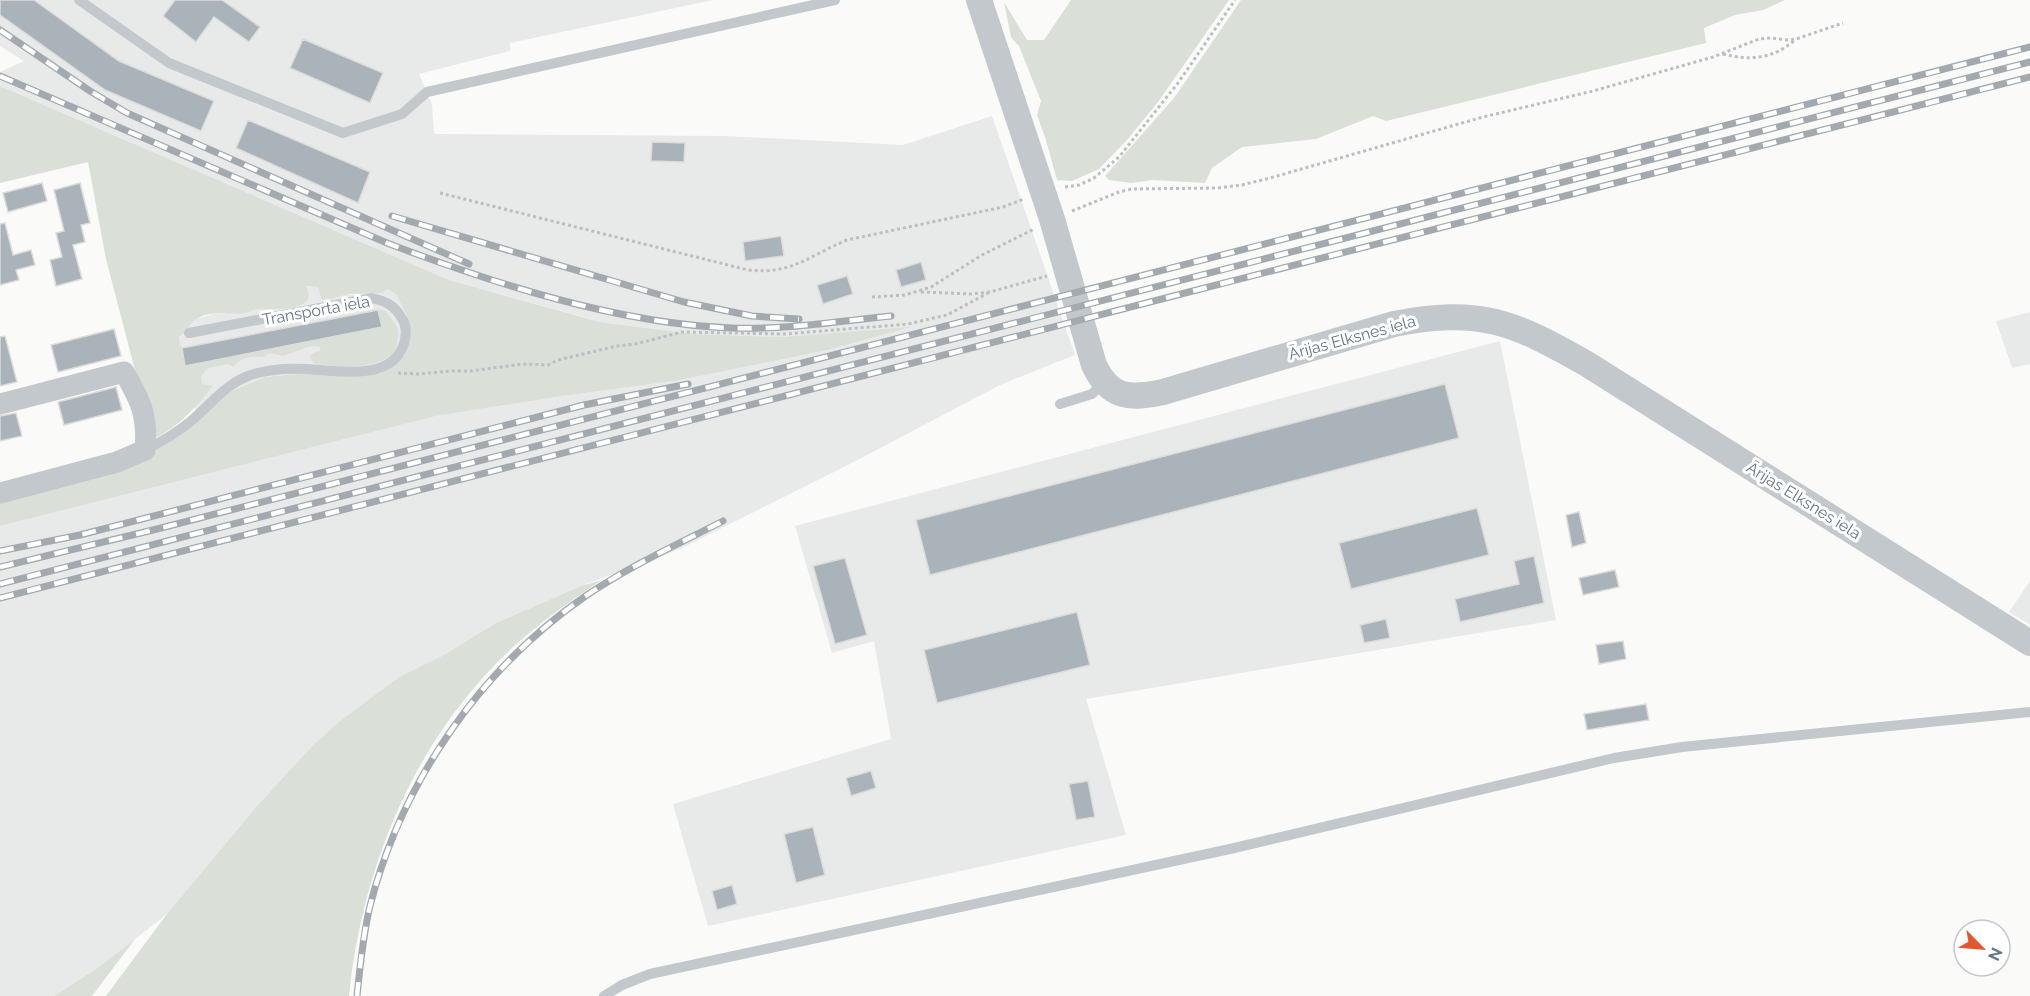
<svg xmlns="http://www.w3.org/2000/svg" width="2030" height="996" font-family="Raleway,sans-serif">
<rect width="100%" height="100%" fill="#fafaf8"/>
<!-- built -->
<path fill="#e8e9e9" d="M0,0h713l-203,43v8l-91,23 13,31 2,29 291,2 178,9 89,-29 83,239 -75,30 -152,80 -168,84 -99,37 -85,37 -54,33 -43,21 -59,44 -28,25 -55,60 -90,108 -68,53 -45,29h-54v-470l436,-110 127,-20 118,-16 147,-30 79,-22 -126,9 -86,-3 -94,-12 -152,-42 -449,-194v-14l24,-11 -24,-15z
M305,286l13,1 3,11 51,-6 11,1 4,-4 9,5 11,22 -13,50 -129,11 -31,13 -36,31 -19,-84 4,-2 13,-16 18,-5 17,-1 24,-4h16l38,-18z
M2030,312v52l-18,4 -16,-47z
M1500,341l56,279 -470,79 40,136 -418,91 -35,-122 218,-65 -17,-98 -42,12 -37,-127z
M2030,581v44l-21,-13z"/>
<!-- green -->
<path fill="#dadfd7" d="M1071,0h158l-71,102 -31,38 -28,29 -27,12 -15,-1 -12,-43 -8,-22 4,-14 -22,-55 -8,-9 -7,-35 23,38h17z
M1241,0h544l-22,10 -28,5 -31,13 2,15 -320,78 -13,-5 -57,23 -74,8 -30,21 -7,15 -52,-3 -22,3 -22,-3 -4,-4 69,-78z
M0,86l449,194 151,42 95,12 86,3 130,-10 -83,23 -147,30 -118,16 -127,20 -436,110v-28l125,-35 109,-73 31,-13 129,-12 13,-49 -11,-22 -9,-5 -4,4 -33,1 -27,6 -2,-2 -3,-11 -12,-1c15,26 -34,23 -48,23 -5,0 -8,3 -13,4 -15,2 -33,-3 -47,5 -7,4 -11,15 -19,19l6,29 196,-39 -3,-17h6c15,16 18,22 10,43 -22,18 -52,14 -79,11l-3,-3 -2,-4 2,-3 9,-4 -2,-4 -12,1 -24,9 -13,-3 -7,4h-14l-10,4 -6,6 -5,-3 -20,4 -7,8 1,8 11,2c-18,22 -34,41 -60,53l-47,-180 -18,-97 -88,21z
M602,580c-32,21 -63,43 -91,69 -96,89 -149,218 -162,347h-243l61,-82 90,-108 55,-60 28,-25 59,-44 43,-21 54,-33 85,-37z
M135,939l-43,57h-38l45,-29z"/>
<!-- building -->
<path fill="#aab3b9" stroke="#dcdcda" stroke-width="1.5" d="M0,0h34l85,61 95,40 -13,30 -96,-41 -105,-75z
M175,0h47l38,27 -11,15 -35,-25 -18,25 -33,-26z
M303,39l80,34 -13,30 -80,-35z
M248,120l122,52 -12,31 -122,-55z
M652,142l33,1 -1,19 -33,-1z
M42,183l5,18 -39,11 -5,-19z
M80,183l10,40 -9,2 4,17 -12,3 9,34 -26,7 -6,-26 12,-3 -6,-24 8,-2 -10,-41z
M5,223l8,32 18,-5 4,15 -19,5 3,10 -19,5v-61z
M781,236l3,20 -39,5 -2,-19z
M921,262l5,18 -25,7 -5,-17z
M847,276l6,18 -30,10 -6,-19z
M378,310l4,17 -197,39 -3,-18z
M114,329l7,27 -63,16 -7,-27z
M5,336l12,46 -17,4v-49z
M1445,384l14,54 -529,137 -14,-55z
M116,387l6,23 -58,15 -6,-23z
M16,413l6,23 -22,5v-25z
M1477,508l12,47 -138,34 -12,-46z
M1579,512l7,31 -14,4 -6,-32z
M1534,556l10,47 -84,19 -5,-23 64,-15 -5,-23z
M845,558l22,77 -32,9 -22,-78z
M1615,570l4,17 -36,8 -4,-17z
M1077,612l13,53 -153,38 -13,-53z
M1386,619l4,19 -26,5 -4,-18z
M1623,641l3,18 -27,5 -3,-19z
M1646,704l3,16 -62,10 -3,-16z
M871,771l5,17 -25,8 -5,-18z
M1088,781l7,36 -19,3 -7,-36z
M813,827l12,48 -29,8 -12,-49z
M732,885l5,19 -20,6 -5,-19z"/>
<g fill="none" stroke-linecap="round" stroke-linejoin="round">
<!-- path -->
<path stroke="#bbbfc2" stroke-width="3" stroke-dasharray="3 3" stroke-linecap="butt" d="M1723,54c27,7 50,5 72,-14
M1065,187l14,-2 15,-7 25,-21 59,-74 57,-83
M440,193l308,77c44,5 62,-15 99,-30l156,-33 21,-8
M1072,211l47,-19 13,-3 85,-1 25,-3 28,-7 213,-61 110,-26 120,-34 46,-18 12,-1 17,2 8,-1 47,-16
M921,292l51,2 18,-2 57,-16
M872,297l33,-2 26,-8 51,-32 52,-26
M398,373l20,1 34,-3h19l52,-7 25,1 10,-5 59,-14 18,-2 47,-12 103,2 123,-10 39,-9 43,-23"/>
<!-- service -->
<path stroke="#c3c8cc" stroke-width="10" d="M79,0l90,63 174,70 59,-19 25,-22 408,-92
M1060,404l32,-10 12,-12
M145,450c16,-8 32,-17 46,-29 19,-16 34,-36 57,-45 19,-7 40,-8 59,-7 30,2 86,13 97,-26 3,-10 3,-18 -3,-26 -7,-12 -16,-16 -29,-19l-183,35
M604,996l18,-11 28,-11 580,-125 384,-91 68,-11 348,-35"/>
<!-- minor -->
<path stroke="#c3c8cc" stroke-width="21" d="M0,404l124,-32c17,29 24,44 21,78l-28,12 -117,31"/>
<!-- tertiary -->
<path stroke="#c3c8cc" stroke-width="26" d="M979,0l73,219 42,146c16,34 36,34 69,27l231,-68c85,-17 120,-2 193,40l443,279"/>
<defs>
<path id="rail" d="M0,30l90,61 37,22 342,151
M0,76l387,167c105,40 232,81 345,85 53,2 107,-7 159,-12
M392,216l292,86 68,14 47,3
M0,551l80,-16 504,-130 104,-21
M0,567l157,-38 1873,-482
M0,584l2030,-522
M0,598l1185,-305 845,-216
M357,996c3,-30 6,-61 13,-90 32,-125 111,-238 217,-311 43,-29 91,-51 136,-74"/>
</defs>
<!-- rail casing -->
<use href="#rail" stroke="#a2aab0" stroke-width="7"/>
<!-- rail -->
<use href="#rail" stroke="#fff" stroke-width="4.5" stroke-dasharray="14" stroke-linecap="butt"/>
</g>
<g text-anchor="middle" stroke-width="6" stroke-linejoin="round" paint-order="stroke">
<!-- street labels -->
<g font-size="16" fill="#657683" stroke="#fff">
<text transform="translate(316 310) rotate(-10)" y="6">Transporta iela</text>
<text transform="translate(1352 337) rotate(-15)" y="6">Ārijas Elksnes iela</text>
<text transform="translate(1804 500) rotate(32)" y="6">Ārijas Elksnes iela</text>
</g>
</g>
<!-- north arrow -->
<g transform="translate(1982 948) rotate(115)"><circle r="28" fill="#ffffff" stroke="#c1c8cd" stroke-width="1.5"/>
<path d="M0-4.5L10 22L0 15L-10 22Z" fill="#e4572e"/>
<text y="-9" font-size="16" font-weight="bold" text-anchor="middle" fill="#657683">N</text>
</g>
</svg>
